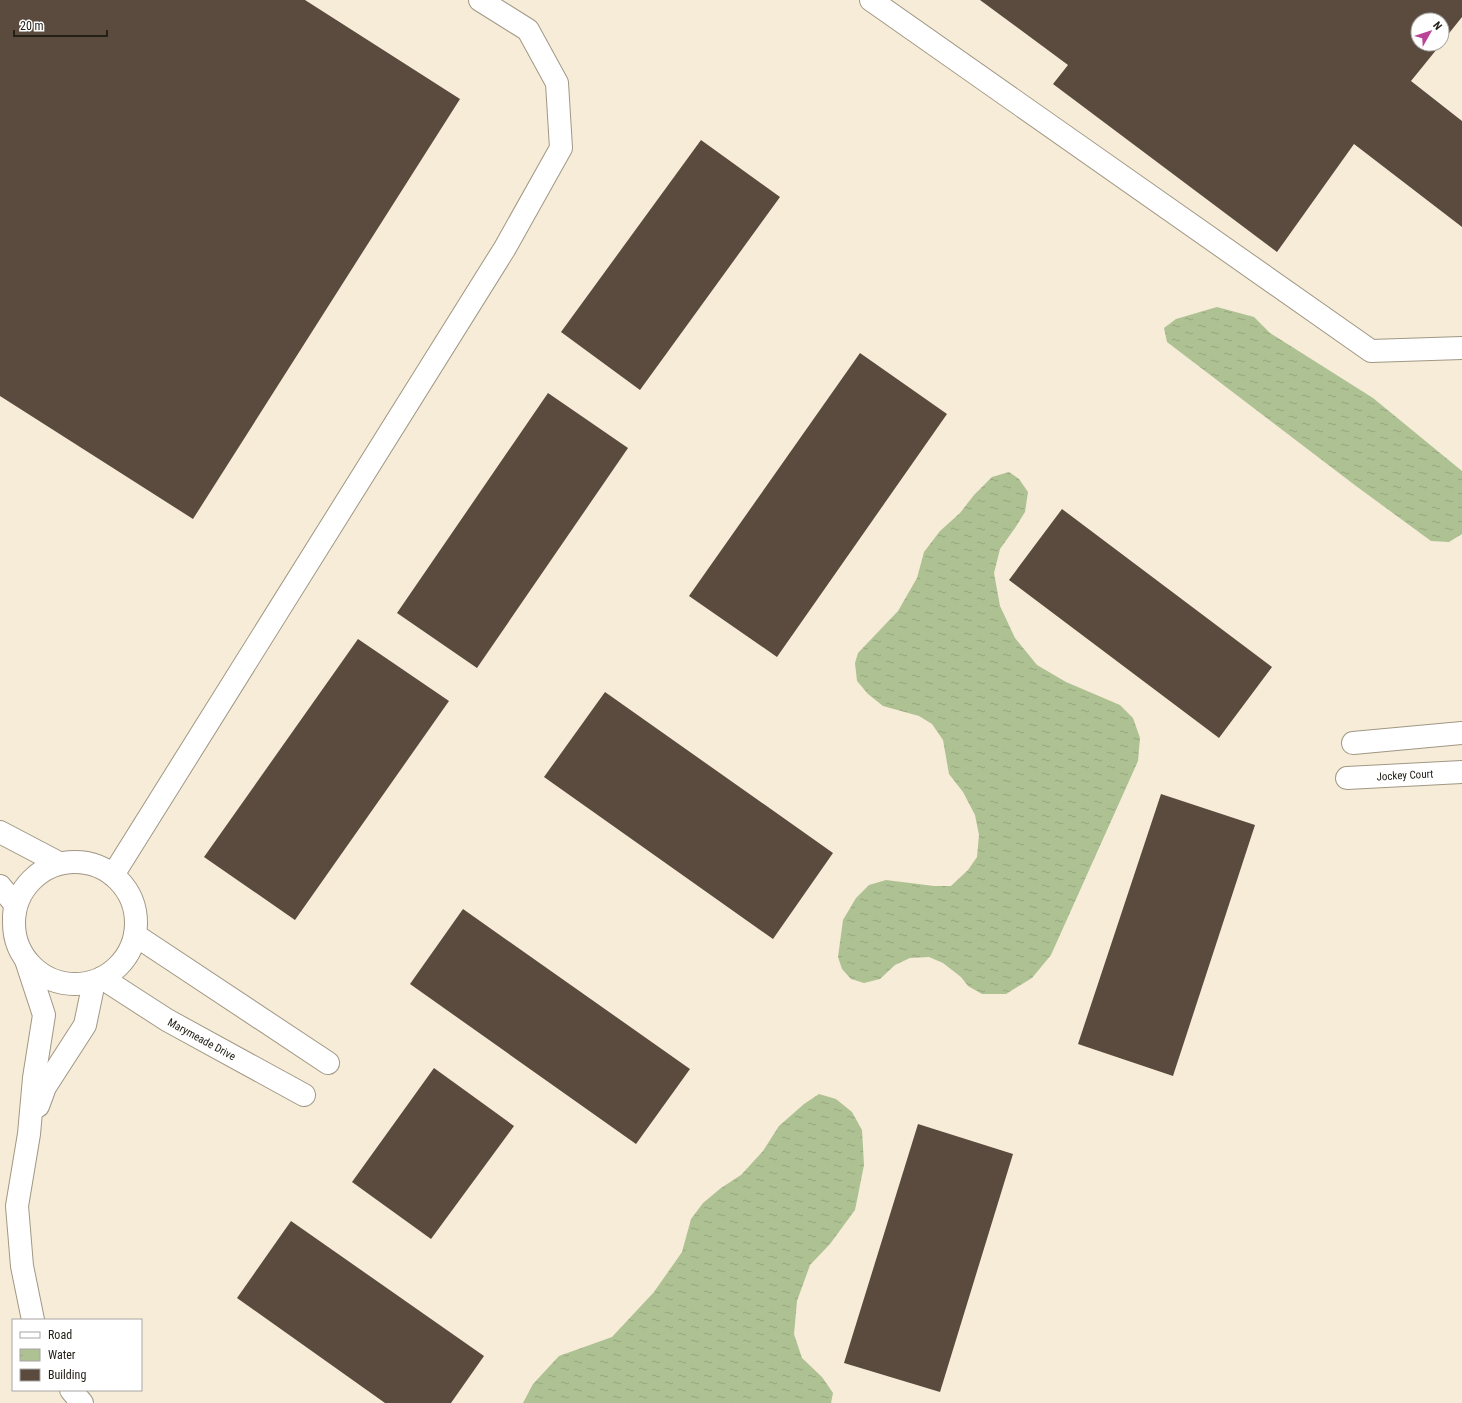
<svg xmlns="http://www.w3.org/2000/svg" width="1462" height="1403" font-family="'Roboto Condensed',sans-serif">
<defs>
<pattern id="water-ripples" width="26" height="14" patternUnits="userSpaceOnUse"><rect width="26" height="14" fill="#aec192"/><path d="M2 4q2-2 4 0t4 0M15 11q2-2 4 0t4 0" fill="none" stroke="#95a67d"/></pattern>
</defs>
<rect width="100%" height="100%" fill="#f6ecd8"/>
<!-- water -->
<path fill="url(#water-ripples)" d="M1217,307l37,10 16,16 103,65 89,73v63l-13,8 -18,-1 -75,-55 -189,-144 -3,-14 12,-9z
M1009,472l10,7 9,13 -3,20 -10,16 -15,21 -6,24 6,33 15,32 22,27 29,17 54,23 13,13 7,20 -2,23 -87,194 -19,23 -26,16h-24l-14,-8 -7,-9 -18,-14 -14,-6 -19,1 -15,7 -15,14 -16,4 -13,-4 -9,-10 -4,-12 5,-37 13,-22 13,-13 17,-5 48,6h17l17,-16 9,-13 2,-22 -4,-20 -12,-23 -14,-18 -6,-34 -11,-16 -13,-8 -36,-10 -15,-12 -11,-13 -2,-18 3,-10 40,-42 19,-33 7,-26 16,-21 20,-18 14,-18 18,-18z
M819,1094l17,5 16,13 10,18 2,35 -9,45 -25,34 -20,21 -13,36 -3,33 8,24 20,19 11,16 -2,10h-308l10,-19 26,-28 53,-19 42,-45 28,-40 9,-33 12,-16 18,-15 20,-13 22,-24 16,-25 25,-22z"/>
<!-- building -->
<path fill="#5a4b3e" d="M0,0h305l155,99 -267,420 -193,-123z
M980,0h482v17l-20,25v-22h-24v24h23l-30,37 51,40v106l-108,-83 -77,108 -224,-168 15,-19z
M701,140l79,57 -140,193 -79,-58z
M860,353l87,61 -170,243 -88,-61z
M548,393l80,55 -151,220 -80,-55z
M1062,509l210,158 -53,71 -210,-158z
M358,639l91,62 -154,219 -91,-63z
M605,692l228,161 -60,86 -229,-162z
M1161,794l94,31 -82,251 -95,-32z
M463,909l227,160 -54,75 -226,-160z
M434,1068l80,58 -83,113 -79,-57z
M918,1124l95,30 -73,238 -96,-29z
M291,1221l193,135 -33,47h-66l-148,-105z"/>
<g fill="none" stroke-linecap="round" stroke-linejoin="round">
<defs>
<g id="minor">
<path d="M871,0l500,351 91,-3"/>
<path d="M1353,743l109,-10"/>
<path id="s1" d="M1347,778l115,-6"/>
<path d="M0,832l59,31"/>
<circle cx="75" cy="923" r="61"/>
<path d="M113,875l392,-627 56,-100 -4,-65 -29,-53 -48,-30"/>
<path d="M0,886l15,18 -1,14"/>
<path d="M135,935l193,128"/>
<path d="M26,960l18,55 -10,63 -5,56 -12,72 5,60 11,54"/>
<path id="s2" d="M102,978l65,42 137,75"/>
<path d="M38,1106l7,-19 40,-62 9,-43"/>
<path d="M71,1390l11,13"/>
</g>
</defs>
<!-- minor casing -->
<use href="#minor" stroke="#a09784" stroke-width="24"/>
<!-- minor -->
<use href="#minor" stroke="#fff" stroke-width="22"/>
</g>
<g text-anchor="middle" stroke-width="4" stroke-linejoin="round" paint-order="stroke">
<!-- street labels -->
<g font-size="11" fill="#232018" stroke="#fff">
<text dy="4" stroke="none"><textPath href="#s1" startOffset="58">Jockey Court</textPath></text>
<text dy="4" stroke="none"><textPath href="#s2" startOffset="117">Marymeade Drive</textPath></text>
</g>
</g>
<!-- legend -->
<rect x="12" y="1319" width="130" height="72" fill="#ffffff" stroke="#a7a6a3"/>
<rect x="20" y="1332" width="20" height="6" fill="#ffffff" stroke="#a7a6a3"/>
<text x="48" y="1339" font-size="12" fill="#232018">Road</text>
<rect x="20" y="1349" width="20" height="12" fill="url(#water-ripples)" stroke="#a7a6a3"/>
<text x="48" y="1359" font-size="12" fill="#232018">Water</text>
<rect x="20" y="1369" width="20" height="12" fill="#5a4b3e" stroke="#a7a6a3"/>
<text x="48" y="1379" font-size="12" fill="#232018">Building</text>
<!-- north arrow -->
<g transform="translate(1430 32) rotate(51)"><circle r="19" fill="#ffffff" stroke="#a7a6a3"/>
<path d="M0-3L7 15L0 10L-7 15Z" fill="#bb4397"/>
<text y="-6" font-size="11" font-weight="bold" text-anchor="middle" fill="#232018">N</text>
</g>
<!-- scale -->
<path d="M14 30v6h93v-6" fill="none" stroke="#232018" stroke-width="2"/>
<text x="20" y="30" font-size="12" fill="#232018" stroke="#ffffff" stroke-width="3" paint-order="stroke">20 m</text>
</svg>
